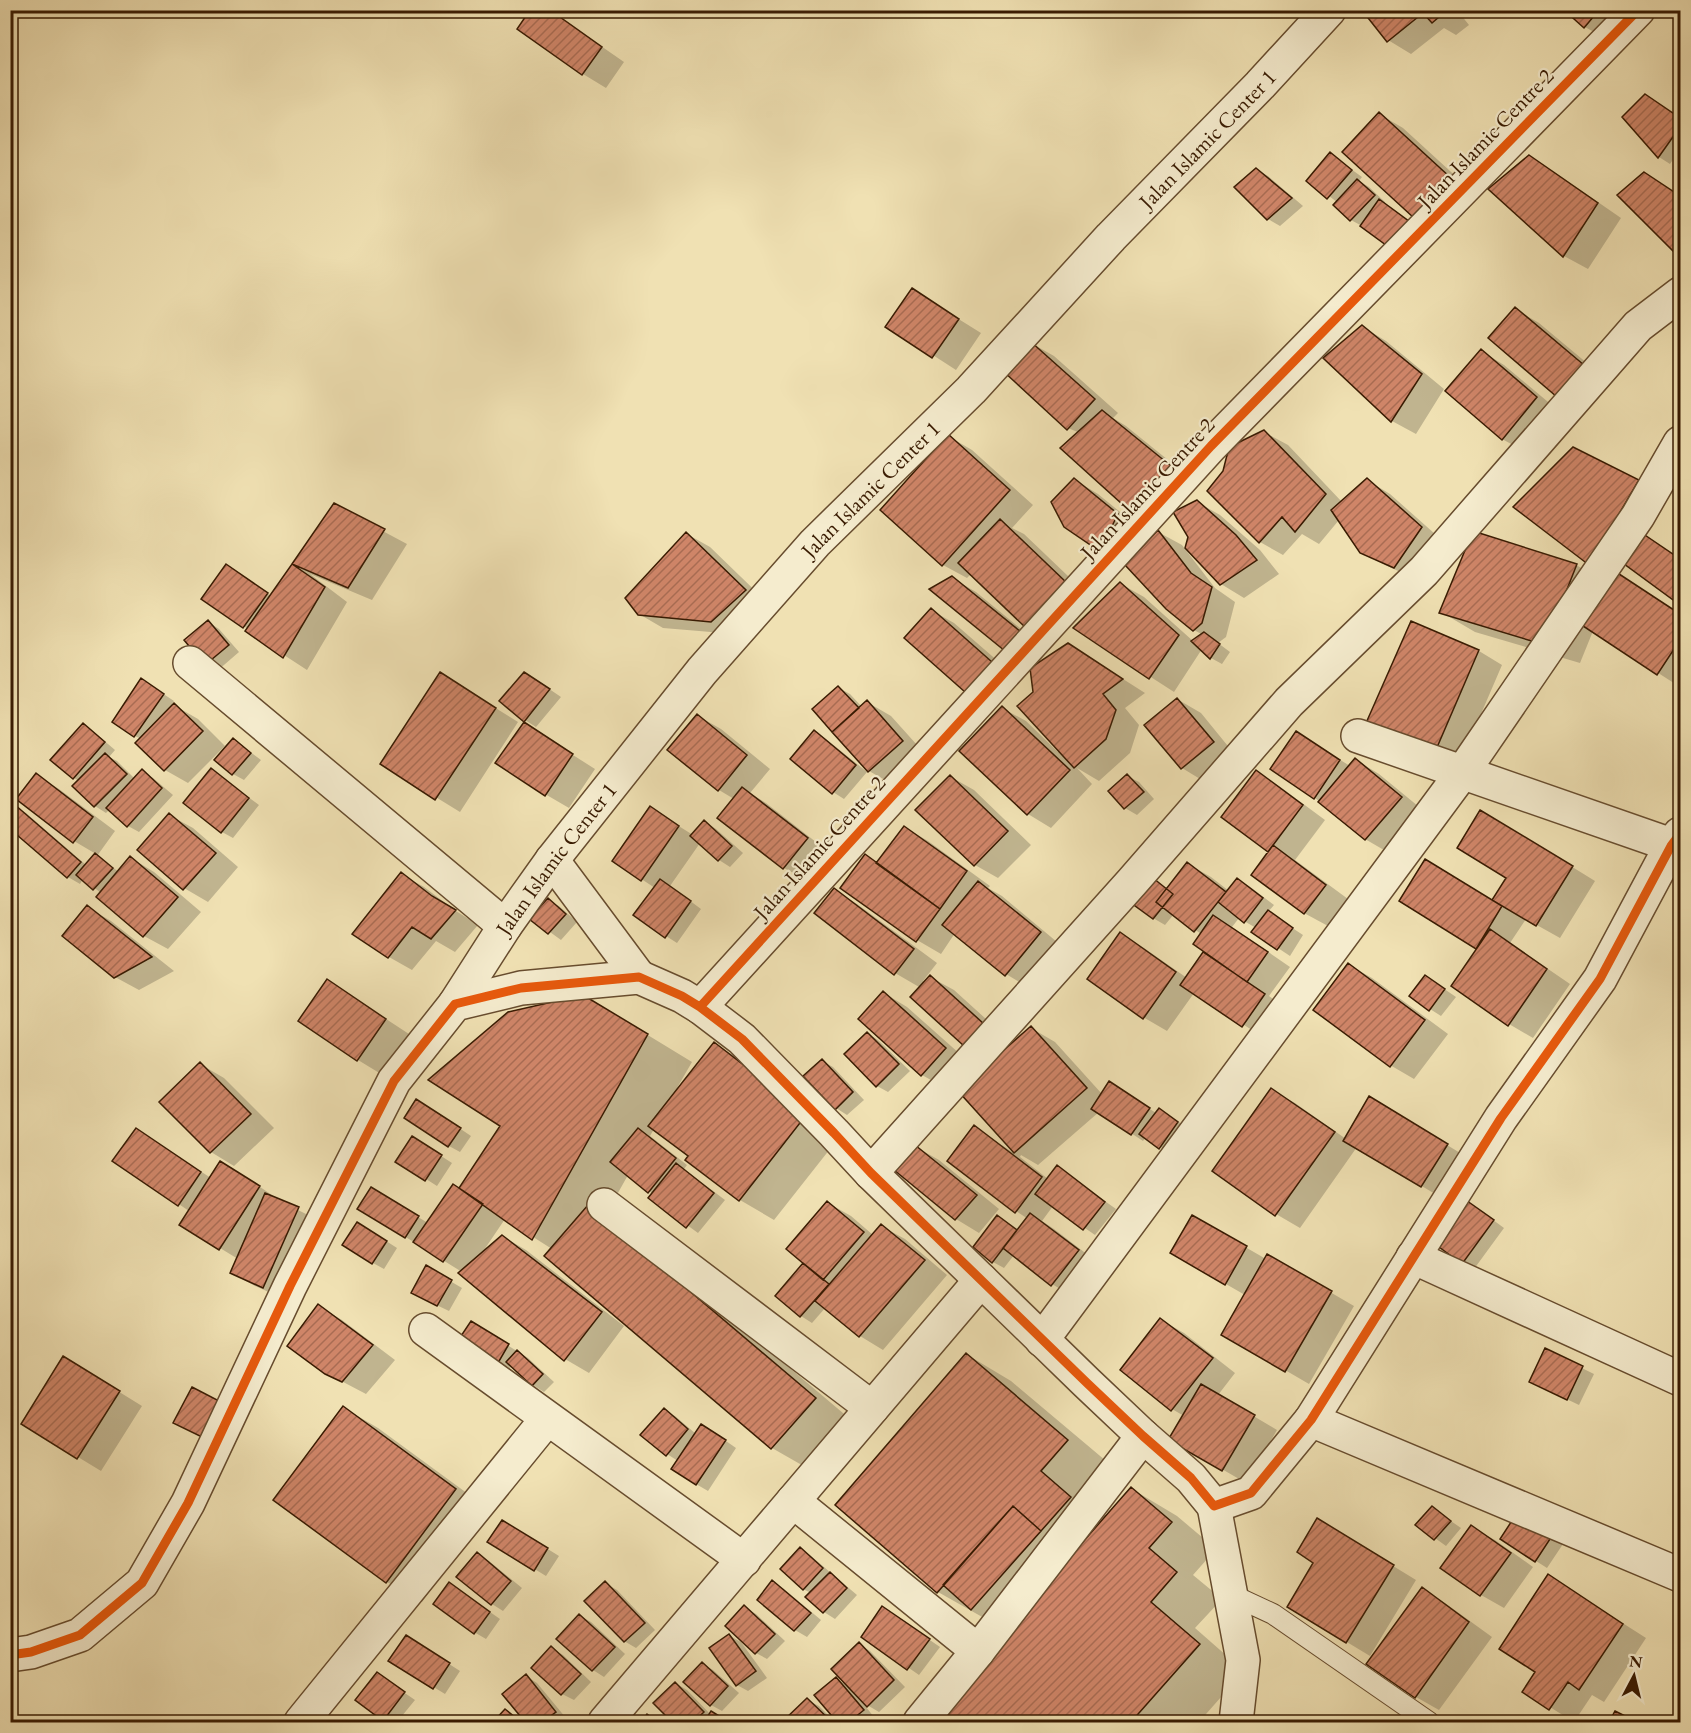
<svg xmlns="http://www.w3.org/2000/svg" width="1691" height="1733" font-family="'EB Garamond',serif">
<defs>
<pattern id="building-hatch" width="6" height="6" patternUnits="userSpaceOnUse" patternTransform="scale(1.5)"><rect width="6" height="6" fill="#cf8568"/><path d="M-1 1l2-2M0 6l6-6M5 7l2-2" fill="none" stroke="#a96c53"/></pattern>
</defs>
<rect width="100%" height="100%" fill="#f0e1b3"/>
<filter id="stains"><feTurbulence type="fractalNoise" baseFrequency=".00333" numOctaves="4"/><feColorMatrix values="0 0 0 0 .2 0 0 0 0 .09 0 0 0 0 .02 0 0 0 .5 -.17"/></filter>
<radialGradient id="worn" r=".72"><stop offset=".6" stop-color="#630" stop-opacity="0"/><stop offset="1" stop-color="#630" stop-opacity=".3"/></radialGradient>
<!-- shadow -->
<path fill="#0003" d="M549,10l75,52 -18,26 -23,-14z
M1372,10h85l12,15 -13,10 -12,-7 -33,26 -23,-14z
M1566,10h68l-26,30 -23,-13z
M1657,103l23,15v31l-10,15 -11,-7 -35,-40z
M1379,114l24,14 71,65 -130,-41z
M1330,154l32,23 -3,4 10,6 16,15 -1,2 36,25 -58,-3 -11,-6 -14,-18 -28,-21z
M1529,157l24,14 68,47 -33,51 -24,-13 -74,-67z
M1256,170l12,6 35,30 -23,20 -12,-7 -32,-32z
M1644,174l36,22v60l-61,-61z
M912,290l69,43 -25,37 -68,-44z
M1515,309l24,14 67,56 -24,30z
M1363,327l23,14 58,48 -28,45 -24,-13 -67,-63z
M1031,343l23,13 64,57 -5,5 13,8 68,55 -126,-53z
M1481,351l23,14 56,47 -34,40 -24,-13z
M1264,432l24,13 54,57 25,-22 23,14 54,48 -26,38 -33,-15 -24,-14 -22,-31 -20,24 -17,-10 -19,21 -23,-13 -51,-51z
M948,436l24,14 61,55 -21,23 12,6 67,64 -120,-24 -4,4 -24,-13 -61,-55z
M1075,480l23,14 43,35 -24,30 -24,-14z
M1638,481l23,13 -22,38 41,27v44l-57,-42 -7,12 64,41v73l-87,-56 -13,32 -105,-31 -34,-20 135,-47 30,17 -16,-18z
M1197,502l23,13 40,35 19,24 -35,24 -23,-14z
M334,505l73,39 -35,56 -62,-26 37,28 -40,68 -60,-39 1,-2 -45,-31 24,-32 44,30z
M1158,532l24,13 33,43 20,14 -9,35 -8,6 12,9 -8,12 -11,-6 -9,-9 -28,43 -99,-64 46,-44 23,13 49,44 10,-6 -9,-5z
M687,534l23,13 59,57 -34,30 -72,-6 -24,-14z
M952,578l24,14 67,55 -37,3z
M931,610l23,13 61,53 -26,28z
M208,622l11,7 20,23 -22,19 -11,-7z
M1412,623l67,28 23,14 -43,100 -67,-29z
M1068,644l77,49 -20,15 14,17 -9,28 -31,28 -22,-13 15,16 -41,44 -23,-14 -67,-63 41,-43 24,13 32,31 2,-2 -25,-58z
M441,674l77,48 -58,90 -78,-48z
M536,680l25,17 -25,30 -11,-7z
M153,687l21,14 -2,3 26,15 27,27 -37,37 -23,-13 -24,-31 -6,-3z
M839,688l11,6 12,13 5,-5 24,14 35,39 -34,29 -23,-13z
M1177,699l24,14 35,43 -31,26 -23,-14z
M698,716l23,13 49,40 -20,24 16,10 64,50 -22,28 -24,-13 -50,-69 -15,-9z
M524,724l71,45 -26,39 -24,-14z
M83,725l11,7 21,18 -6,7 8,4 18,18 7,-8 11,7 20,17 -34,37 -11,-6 -18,-17 -4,4 -11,-7 -16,-25 -5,-3z
M815,732l11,7 41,33 -23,27 -11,-7z
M1297,733l53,33 6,-6 23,14 45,37 -35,42 -24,-14 -50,-41z
M234,740l27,20 -17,20 -11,-6z
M211,770l48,35 -26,33 -11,-6z
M1256,772l23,14 46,34 -30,40 53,39 -20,27 -24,-13 -34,-62z
M36,775l23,14 56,42 -18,25 22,16 12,-14 23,14 47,40 -33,37 -24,-13 -46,-39 3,-4 -18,-14 -3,5 -12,-7 -58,-50 4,-21 12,7 60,52 10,-11 -22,-13z
M1127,776l12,6 15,17 -17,16 -12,-7 -15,-17z
M951,777l23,13 57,55 -33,33 -23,-13z
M650,808l43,27 12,-13 11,7 27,24 -13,14 -11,-7 -19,-17 -30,43 31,23 -24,34 -11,-7 -11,-48 -41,-27z
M169,815l24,13 45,39 -30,35 -24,-14z
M1504,825l91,56 -35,57 -34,-19 -16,24 60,41 -37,54 -24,-14 -56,-39 25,-36 -77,-48h92l15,-24z
M904,827l24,14 62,45 -2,2 14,8 61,51 -34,41 -23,-14 -51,-41 -14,21 -24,-14 -39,-77z
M1188,864l23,13 18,14 9,-11 11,6 25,19 -6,7 35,23 -13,21 -36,-24 2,-4 -17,-10 -7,9 58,40 -21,29 18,13 -21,30 -72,-46 -27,38 -24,-14 -23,-83 24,14 43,30 18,-27 -4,-17 -27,-20 -9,11 -12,-7 -5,-42 20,13z
M401,874l23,13 32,24 22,14 -23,27 -19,-11 -24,29 -23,-13z
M834,890l23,14 80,59 -14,18 2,2 5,-6 24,13 53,48 -112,-65 -79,-60z
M548,900l11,6 18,16 -16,18 -29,-21z
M87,907l24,14 63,50 -35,19 -24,-13z
M1349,965l23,13 76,56 -34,45 -24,-14z
M328,981l81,53 -28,40 -23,-14 -58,-40z
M1437,984l19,13 -15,19 -11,-7z
M884,993l23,14 62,55 -24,26 -23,-13z
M628,1023l64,39 -15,26 1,2 36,-46 35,20 92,71 -67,85 -34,-20 -50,-44 -36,-27 -4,7 37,29 -3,4 41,31 -27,33 -48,-35 3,-4 -25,-19 -23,41 18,11 227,192 -43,49 -35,-20 -226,-192 6,-7 -47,-30 -23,34 20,-17 24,14 98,76 -35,47 -24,-14 -105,-86 2,-1 -103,-64 12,-19 57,34 31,-34z
M1031,1028l24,14 47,52 19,-4 35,23 3,-3 11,6 19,13 -18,25 -25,-17 -3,4 -44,-29 -61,53 -17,-10 -1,2 28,22 9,-12 59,42 -21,26 -42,-29 -11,15 12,8 47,36 -26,33 -23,-14 -38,-29 -10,13 -11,-6 5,-45 20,14 10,-12 -12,-8 -41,-84 37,25 1,-2z
M867,1033l11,7 32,31 -22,21 -11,-6z
M822,1061l11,6 31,33 -17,15 -11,-7z
M200,1064l24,14 50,50 -40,38 -23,-14z
M1271,1090l24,13 51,36 47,-27 77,47 -25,41 -88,-53 -57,81 -24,-14 -61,-44z
M428,1107l43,29 -11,16 -11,-6z
M136,1130l75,48 33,-2 38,26 40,20 -35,78 -32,-14 -23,-13 6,-14 -18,-11 -31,-37 -75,-51z
M424,1145l28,18 -15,23 -11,-7z
M916,1147l23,13 60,49 -20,24 -23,-14 -60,-49z
M828,1203l23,13 22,19 8,-9 24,13 42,36 -64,75 -23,-14 -34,-29 -14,16 -11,-7 -24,-21 33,-28z
M1474,1206l30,22 -30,41 -11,-6z
M1193,1217l73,42 2,-3 86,50 -45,78 -86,-50 22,-39 -73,-42z
M369,1230l28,18 -13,21 -11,-6z
M426,1267l36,21 -13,23 -25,-12z
M319,1306l23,14 53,40 -29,34 -40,-21z
M1161,1320l23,13 51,40 -17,22 59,35 -31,53 -76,-44 14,-23 -12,-7z
M472,1323l56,35 26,24 -10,10 -11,-7 -21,-20 -2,3 -11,-6z
M1545,1350l49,24 -15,31 -48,-23z
M966,1354l45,27 101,85 -27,32 23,19 24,-28 45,27 39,33 -23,26 29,24 -27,29 49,43 -45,51h-272l57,-104 -46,-26 -101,-88z
M87,1372l55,34 -41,65 -23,-14z
M344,1408l34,20 112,82 -68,92 -35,-20z
M664,1410l11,6 21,18 17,-2 23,16 -28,43 -12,-7 -18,-23 -11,-7z
M1432,1508l29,20 -15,18 -29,-21z
M1529,1522l34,22 -16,24 -11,-7z
M1471,1527l24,13 38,27 -29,41 -23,-13z
M514,1528l45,28 -13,20 -57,-35z
M1341,1534l75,46 -46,76 -81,-49 26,-45z
M800,1549l11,7 46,39 -22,24 -11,-7 -13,-19 -8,-4z
M477,1554l12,7 33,27 -19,23 -11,-7 -34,-28z
M1549,1576l97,62 -42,64 -12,-7 -18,27 -50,-31 13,-20z
M773,1582l11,7 37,31 -14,17 -12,-7 -36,-30z
M605,1583l12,7 38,40 -19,18 -12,-7z
M450,1584l50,35 -14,20 -12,-7z
M1422,1589l23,14 47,34 -53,73 -23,-13z
M744,1607l12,7 29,27 -18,18 -11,-6 -29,-27z
M883,1608l57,39 -21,28 -56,-39z
M580,1616l11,6 34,32 -21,23 -11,-7z
M730,1636l11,6 26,36 -19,13 -11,-6z
M418,1644l42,27 -15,23 -54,-33z
M859,1644l11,7 35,36 -26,25 -17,-10 12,15 -7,5h-28l-23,-27 20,-16 11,6z
M551,1648l12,7 28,27 -17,18 -12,-6 -29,-26z
M702,1664l11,6 26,23 -17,18 -11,-6z
M377,1674l38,26 -18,22h-8l-6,-2z
M526,1676l11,7 29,35 -5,4h-34l-23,-28z
M675,1683l12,7 24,25 1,-2 15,9h-53l-19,-19z
M807,1700l12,6 16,16h-51z
M506,1711l11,7 6,4h-28z"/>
<!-- building -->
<path fill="url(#building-hatch)" stroke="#391b02" stroke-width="1.5" d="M530,10h20l52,37 -20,28 -65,-46z
M1370,10h76v1l-14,12 -9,-10 -36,29 -22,-28z
M1564,10h35l-15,18z
M1645,94l35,24v9l-22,31 -36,-41z
M1379,112l72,66 -37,40 -72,-66z
M1330,152l22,18 -25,29 -21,-18z
M1529,155l69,48 -35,54 -75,-68z
M1256,168l36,30 -25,22 -33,-33z
M1644,172l36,24v62l-63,-63z
M1357,179l18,16 -25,26 -17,-16z
M1379,199l31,23 -20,26 -30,-22z
M912,288l47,31 -27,39 -47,-31z
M1515,307l69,58 -27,32 -69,-59z
M1362,325l60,49 -31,48 -68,-64z
M1030,341l65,58 -28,31 -64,-59z
M1481,349l56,48 -35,43 -57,-49z
M1102,410l69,56 -39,47 -72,-65z
M1264,430l62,64 -31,38 -13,-15 -23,26 -52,-52 16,-20 6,-24z
M948,434l62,56 -68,76 -62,-56z
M1573,447l66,33 -50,85 -76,-58z
M1074,478l44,36 -10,20 -16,12 -28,-19 -13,-25z
M1367,478l55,49 -28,41 -34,-15 -29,-43z
M1197,500l39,35 21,25 -37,25 -35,-37 3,-11 -15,-25z
M334,503l51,26 -37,59 -56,-24z
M1000,519l68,65 -42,44 -68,-65z
M1636,529l44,30v46l-64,-47z
M1158,530l33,43 21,14 -10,36 -9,8 -27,-22 -41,-44z
M1473,531l104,33 -32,81 -106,-32z
M686,532l60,58 -35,32 -73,-7 -13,-17z
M226,564l42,29 -25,35 -42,-29z
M292,564l33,23 -42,71 -38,-27z
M1613,570l67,44v26l-23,35 -80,-53z
M952,576l69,56 -16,19 -76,-62z
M1120,582l59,53 -30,44 -76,-51z
M931,608l61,54 -27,30 -61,-54z
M208,620l21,25 -24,20 -21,-25z
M1411,621l68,29 -44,102 -69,-29z
M1204,632l16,12 -10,15 -19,-18z
M1068,643l55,36 -20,15 13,16 -10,29 -32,29 -57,-62 16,-14 -3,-24z
M440,672l56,36 -61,92 -55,-36z
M524,672l26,17 -26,33 -25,-21z
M141,678l23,16 -30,43 -22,-15z
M838,686l21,22 -27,24 -20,-23z
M1177,698l37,44 -33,27 -37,-44z
M867,700l36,41 -35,31 -36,-40z
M174,703l29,28 -39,40 -29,-28z
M1002,706l68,64 -43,45 -68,-64z
M697,714l50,41 -29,36 -51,-41z
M524,722l49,32 -28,42 -50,-33z
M83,723l22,19 -32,37 -23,-19z
M814,730l42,35 -24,29 -42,-35z
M1296,731l44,29 -26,39 -44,-30z
M233,738l18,15 -19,22 -18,-15z
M105,753l22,21 -33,33 -22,-21z
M1355,758l47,39 -37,43 -47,-38z
M211,768l38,30 -28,35 -38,-30z
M142,769l20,19 -35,39 -21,-19z
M1256,770l47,35 -35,47 -47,-35z
M36,773l57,44 -20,26 -57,-44z
M1127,774l17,18 -20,17 -16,-18z
M950,775l58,56 -34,35 -59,-56z
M742,787l66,51 -25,31 -66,-51z
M14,804l67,58 -14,16 -57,-49v-21z
M650,806l29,20 -38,55 -29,-20z
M1480,810l93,56 -37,60 -44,-26 14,-22 -49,-30z
M169,813l47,40 -33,37 -46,-40z
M704,820l28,26 -14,15 -28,-25z
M904,826l63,45 -27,38 -64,-46z
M1273,845l53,40 -22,29 -53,-39z
M95,853l18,15 -20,22 -17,-15z
M865,854l75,55 -24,33 -76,-54z
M130,856l48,41 -35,40 -47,-40z
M1425,859l77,47 -26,43 -77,-48z
M1187,862l39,30 -32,40 -38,-30z
M401,872l31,24 24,14 -25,29 -19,-12 -24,31 -36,-24z
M1148,874l25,20 -20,25 -26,-19z
M1237,878l26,20 -19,25 -26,-21z
M660,879l31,22 -26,37 -32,-23z
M978,881l63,51 -36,44 -63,-51z
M834,888l80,61 -20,26 -80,-62z
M548,898l18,16 -18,20 -19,-15z
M87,905l65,52 -38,21 -52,-42z
M1268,910l25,18 -16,22 -26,-18z
M1213,915l55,37 -21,30 -54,-38z
M1490,929l57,40 -39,57 -57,-40z
M1120,932l56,40 -33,47 -56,-40z
M1203,952l62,42 -23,33 -62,-42z
M1348,963l77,57 -35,47 -77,-57z
M930,975l54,49 -20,22 -54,-49z
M1425,975l20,14 -16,22 -20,-15z
M327,979l59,40 -29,42 -59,-40z
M883,991l63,57 -25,28 -63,-57z
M583,995l65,39 -116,206 -73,-52 41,-62 -72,-46 80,-68z
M1031,1026l56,62 -73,65 -56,-62z
M867,1032l32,32 -23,23 -32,-33z
M714,1042l93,72 -68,87 -54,-41 3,-4 -40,-30z
M822,1059l31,33 -18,18 -32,-34z
M200,1062l51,52 -41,39 -51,-51z
M1109,1081l41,27 -19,27 -40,-26z
M1271,1088l64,44 -60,84 -63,-45z
M1369,1096l79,48 -27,43 -78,-46z
M416,1099l45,29 -13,19 -44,-29z
M1159,1108l19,14 -19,27 -20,-15z
M974,1125l68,52 -27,36 -68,-52z
M136,1128l65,44 -23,34 -66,-45z
M638,1128l38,30 -28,35 -38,-31z
M412,1136l30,19 -17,26 -30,-19z
M915,1145l62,50 -22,25 -61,-50z
M220,1161l40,25 -41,64 -40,-25z
M676,1163l38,30 -28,35 -38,-30z
M1057,1165l48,37 -22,28 -48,-36z
M453,1184l30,20 -40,58 -30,-20z
M371,1187l48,29 -14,22 -48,-29z
M265,1193l34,14 -36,81 -33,-15z
M1463,1198l31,22 -32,44 -31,-23z
M827,1201l37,31 -41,48 -37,-31z
M588,1205l228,193 -45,51 -227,-193z
M1030,1213l49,37 -28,36 -48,-38z
M997,1215l20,15 -25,33 -19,-16z
M1192,1215l55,31 -22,39 -55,-32z
M357,1222l30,19 -15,23 -30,-19z
M881,1224l44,36 -66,77 -44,-36z
M502,1235l100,77 -38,49 -106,-88z
M1267,1254l65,37 -47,81 -64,-37z
M803,1263l26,21 -29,33 -25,-21z
M426,1265l26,15 -15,26 -26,-13z
M318,1304l55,41 -31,37 -17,-8 -38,-28z
M1160,1318l53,40 -42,53 -51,-41z
M471,1321l38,23 -11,19 -39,-24z
M1545,1348l38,18 -16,34 -38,-18z
M517,1350l26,24 -11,12 -26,-24z
M966,1353l102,87 -27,31 30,26 -30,34 -28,-25 -76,87 -102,-88z
M63,1356l57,35 -43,68 -56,-35z
M1201,1384l54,31 -33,56 -54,-31z
M192,1387l31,16 -19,35 -31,-15z
M343,1406l113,83 -70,94 -113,-83z
M664,1408l24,21 -22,27 -26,-21z
M701,1424l25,16 -30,45 -25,-16z
M1131,1487l41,35 -23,26 28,24 -26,30 49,42 -69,78h-206z
M1013,1506l28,25 -70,79 -28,-25z
M1432,1506l19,15 -17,19 -19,-15z
M1517,1513l35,23 -17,26 -35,-23z
M1317,1518l77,47 -48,78 -59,-36 26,-44 -16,-11z
M502,1520l46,28 -14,23 -47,-29z
M1471,1525l40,28 -31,43 -40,-28z
M800,1547l23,21 -20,22 -23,-21z
M477,1552l34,29 -20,24 -35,-28z
M830,1572l17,16 -24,25 -18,-16z
M1548,1574l75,50 -44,66 -11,-8 -19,28 -27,-18 13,-20 -36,-23z
M772,1580l39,33 -17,18 -37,-31z
M605,1581l40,42 -21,19 -40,-41z
M449,1582l41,30 -16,22 -41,-30z
M1422,1587l47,35 -54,76 -49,-34z
M744,1605l31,29 -20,20 -30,-28z
M882,1606l48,33 -23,31 -46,-33z
M579,1614l36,33 -23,24 -36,-32z
M729,1634l27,37 -20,15 -27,-38z
M406,1635l44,28 -17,26 -45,-28z
M859,1642l35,38 -27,27 -36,-38z
M551,1646l30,28 -20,21 -30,-27z
M702,1662l26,24 -18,20 -27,-24z
M377,1672l28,20 -22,29 -28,-21z
M526,1674l30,38 -14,10h-17l-23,-28z
M836,1677l28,33 -15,12h-12l-23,-27z
M675,1682l29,30 -11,10h-21l-19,-19z
M807,1698l25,24h-50z
M505,1709l16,13h-28z
M711,1711l18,11h-25z
M1615,1711l22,11h-28z
M647,1714l11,8h-17z"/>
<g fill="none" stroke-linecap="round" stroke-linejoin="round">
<defs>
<path id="lane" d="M1230,1594l43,20 156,108"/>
<g id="street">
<path d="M190,663l315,263"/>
<path d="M1358,736l322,112"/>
<path d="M552,860l87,117"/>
<path id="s1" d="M455,1004l50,-78 47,-66 150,-189 113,-128 156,-153 140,-153 149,-152 69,-75"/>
<path d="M700,1007l511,-561 427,-436"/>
<path d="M871,1173l261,-291 157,-180 135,-131 214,-245 42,-32"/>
<path d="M604,1205l268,203"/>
<path d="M1413,1257l267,122"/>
<path d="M426,1330l318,230"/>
<path d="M1042,1340l420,-567 176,-257 42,-73"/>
<path d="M1311,1420l369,155"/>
<path d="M793,1501l185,150"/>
<path d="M1214,1506l29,154 -7,62"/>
<path d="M10,1655l21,-3 49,-17 62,-52 46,-80 102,-217 104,-205 61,-77 66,-16 118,-11 43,19 18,11 42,32 92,94 37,40 216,210 56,53 48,42 23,28 37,-13 60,-73 190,-302 99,-139 71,-133 9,-12"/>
<path d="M301,1722l246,-303"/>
<path d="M605,1722l376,-442"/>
<path d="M920,1722l58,-71 165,-215"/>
</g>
</defs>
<!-- lane casing -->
<use href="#lane" stroke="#674c2e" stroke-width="22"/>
<!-- street casing -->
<use href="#street" stroke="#674c2e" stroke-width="36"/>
<!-- lane -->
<use href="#lane" stroke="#f5ecce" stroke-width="20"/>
<!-- street -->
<use href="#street" stroke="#f5ecce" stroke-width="33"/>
<defs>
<path id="cycleway" d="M700,1007l511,-561 427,-436
M10,1655l21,-3 49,-17 62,-52 46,-80 102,-217 104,-205 61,-77 66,-16 118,-11 43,19 18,11 42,32 92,94 37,40 216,210 56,53 48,42 23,28 37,-13 60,-73 190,-302 99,-139 71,-133 9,-12"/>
</defs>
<!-- cycleway casing -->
<use href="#cycleway" stroke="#f5ecce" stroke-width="13"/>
<!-- cycleway -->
<use href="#cycleway" stroke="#e8590c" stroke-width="9"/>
</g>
<g text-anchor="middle" stroke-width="4.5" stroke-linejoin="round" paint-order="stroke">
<!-- street labels -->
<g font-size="22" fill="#391b02" stroke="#f5ecce">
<text transform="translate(1485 138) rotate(-46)" y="8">Jalan Islamic Centre 2</text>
<text dy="8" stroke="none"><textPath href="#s1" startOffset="1149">Jalan Islamic Center 1</textPath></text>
<text transform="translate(1147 488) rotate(-47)" y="8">Jalan Islamic Centre 2</text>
<text dy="8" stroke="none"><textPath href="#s1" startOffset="663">Jalan Islamic Center 1</textPath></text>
<text transform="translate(819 847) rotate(-48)" y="8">Jalan Islamic Centre 2</text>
<text dy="8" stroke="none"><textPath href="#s1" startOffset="177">Jalan Islamic Center 1</textPath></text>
</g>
</g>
<!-- margin -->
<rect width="1691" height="1733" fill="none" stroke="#f0e1b3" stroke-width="36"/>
<rect x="12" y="12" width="1667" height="1709" fill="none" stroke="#391b02" stroke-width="3"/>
<rect x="18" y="18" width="1655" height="1697" fill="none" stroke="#391b02" stroke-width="1.5"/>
<!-- north arrow -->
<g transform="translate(1634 1676) rotate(7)" stroke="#f5ecce" stroke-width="4.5" paint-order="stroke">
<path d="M0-4.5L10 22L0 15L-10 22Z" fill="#391b02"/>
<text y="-9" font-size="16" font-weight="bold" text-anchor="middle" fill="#391b02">N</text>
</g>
<rect width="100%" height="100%" filter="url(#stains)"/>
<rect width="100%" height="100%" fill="url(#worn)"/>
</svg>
